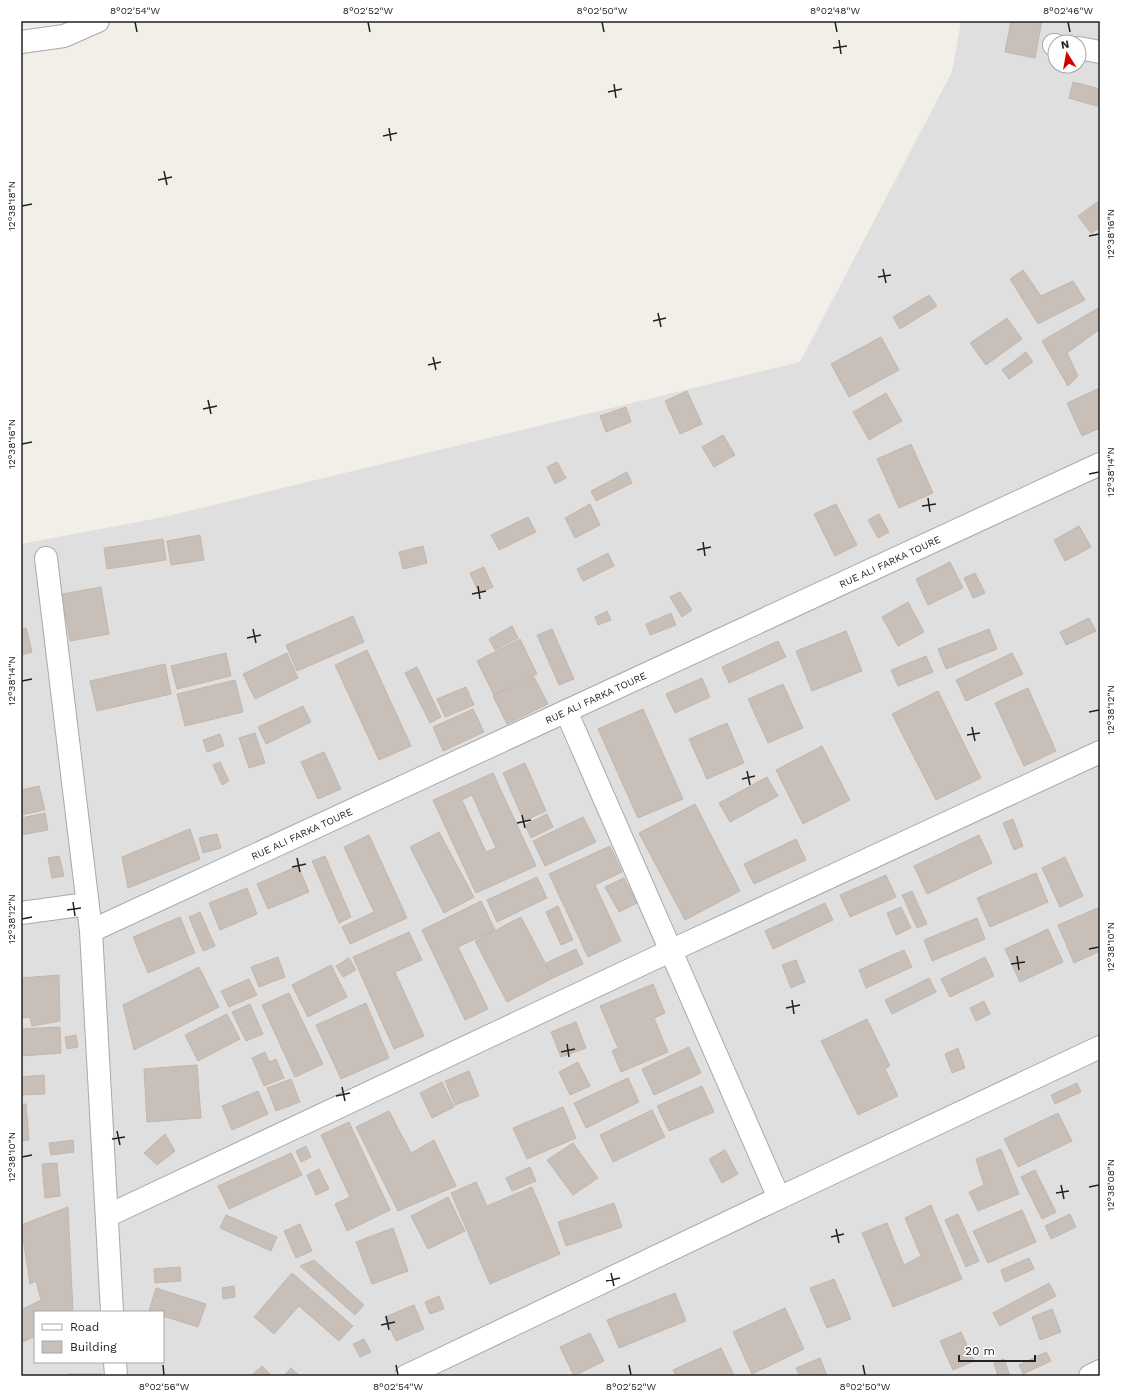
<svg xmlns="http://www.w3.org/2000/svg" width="1121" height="1397" font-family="'Work Sans',sans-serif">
<rect width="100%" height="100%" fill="#f2efe9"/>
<!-- residential -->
<path fill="#e0dfdf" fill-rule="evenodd" d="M961,21h139v1355h-1079v-832l143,-27 636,-155 152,-290zM1055,42h24v24h-24zM35,1312h128v50h-128z"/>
<!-- building -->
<path fill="#c7bfb8" stroke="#c4b6ab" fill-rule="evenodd" d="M1011,21h31l-7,37 -30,-6z
M1073,82l27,7v18l-31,-9z
M1100,200v28l-9,5 -13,-17z
M1023,270l18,26 32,-15 12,19 -47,24 -28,-45z
M929,295l8,11 -37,23 -7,-12z
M1100,307v22l-33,24 11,23 -10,10 -26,-45z
M1007,318l15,21 -36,26 -16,-22z
M881,337l18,33 -50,27 -18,-33z
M1026,352l7,10 -24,17 -7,-9z
M1100,388v40l-18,8 -15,-33z
M687,391l15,33 -22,10 -15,-33z
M886,393l16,28 -33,19 -16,-28z
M626,407l5,15 -25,10 -6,-16z
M723,435l12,20 -21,12 -12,-20z
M911,444l22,49 -34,15 -22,-49z
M557,462l9,16 -11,6 -8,-17z
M627,472l5,11 -36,18 -5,-10z
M590,504l10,21 -25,13 -10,-20z
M836,504l21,41 -22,11 -21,-42z
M879,514l10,18 -11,6 -10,-18z
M528,517l8,15 -37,18 -8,-15z
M1079,526l12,21 -26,14 -11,-21z
M200,535l4,25 -33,5 -4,-24z
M163,539l3,21 -59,9 -3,-21z
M423,546l4,17 -24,6 -4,-17z
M608,553l6,13 -31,15 -6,-12z
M950,562l13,26 -35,17 -12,-26z
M484,567l9,20 -14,6 -9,-20z
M975,573l10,20 -12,5 -9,-20z
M101,587l8,47 -39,7 -8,-47z
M680,592l12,18 -10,7 -12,-20z
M908,602l16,30 -26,14 -16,-29z
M607,611l4,9 -13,5 -3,-8z
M671,613l5,12 -26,10 -4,-11z
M353,616l11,26 -67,29 -11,-26z
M1089,618l7,13 -30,14 -6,-13z
M512,626l6,12 -23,12 -6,-11z
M26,628l6,24 -11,3v-26z
M552,629l22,50 -15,6 -22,-50z
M989,629l8,20 -51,20 -8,-20z
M846,631l16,40 -50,20 -16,-40z
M520,639l17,35 -43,21 -17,-34z
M778,641l8,16 -57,26 -7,-16z
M367,650l44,96 -32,14 -44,-95z
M226,653l5,23 -54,13 -6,-23z
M287,653l11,25 -43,21 -12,-25z
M1012,653l11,21 -57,27 -10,-21z
M926,656l7,16 -35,14 -7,-16z
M165,664l6,30 -74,17 -7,-30z
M417,667l24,50 -11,6 -25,-50z
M534,677l14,27 -41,20 -14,-28z
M702,678l8,19 -35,16 -9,-19z
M235,680l8,32 -58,14 -8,-32z
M783,684l20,44 -35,15 -20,-44z
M466,687l8,18 -29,12 -8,-18z
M1028,688l28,63 -32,15 -29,-63z
M938,691l43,87 -45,22 -44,-86z
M303,706l8,16 -45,22 -8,-17z
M473,709l11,23 -41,19 -10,-24z
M643,709l40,90 -45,19 -40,-89z
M727,723l17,40 -37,16 -18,-40z
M255,733l10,30 -16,5 -10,-30z
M220,734l4,12 -17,6 -4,-12z
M822,746l28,54 -47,24 -27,-54z
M324,752l17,37 -23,10 -17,-37z
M220,762l9,19 -7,4 -9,-20z
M525,763l21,48 -22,10 -21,-48z
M493,773l43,93 -60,27 -43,-93zM472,795l24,53 -10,4 -24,-52z
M767,777l11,19 -48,26 -11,-19z
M39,786l6,24 -24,5v-25z
M695,804l45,87 -55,29 -46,-87z
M45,813l3,17 -27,5v-17z
M547,814l6,13 -22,11 -6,-13z
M583,817l13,25 -51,24 -12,-25z
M1013,819l10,27 -9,4 -11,-27z
M190,829l10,30 -72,29 -6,-31z
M439,832l35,65 -30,16 -34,-66z
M217,834l4,14 -18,5 -4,-15z
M369,835l38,83 -57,26 -8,-17 32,-15 -30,-65z
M979,835l13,28 -65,31 -13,-28z
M796,839l10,21 -52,24 -10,-20z
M610,846l12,26 -27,13 26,56 -33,16 -39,-83z
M59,856l5,20 -12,2 -4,-20z
M325,856l26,61 -12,6 -27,-62z
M1065,857l18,39 -23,11 -18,-39z
M298,866l11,26 -41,17 -11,-25z
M1036,873l12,29 -58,25 -13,-29z
M886,875l10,22 -46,20 -10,-22z
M537,877l10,21 -50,24 -10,-22z
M624,878l13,25 -18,9 -14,-25z
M247,888l10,26 -37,16 -11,-27z
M912,891l15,33 -10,4 -15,-33z
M481,901l14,29 -37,17 30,62 -23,11 -43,-90z
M825,903l8,17 -60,29 -8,-18z
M558,906l15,34 -12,5 -15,-33z
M901,907l10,21 -15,7 -9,-22z
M1100,907v44l-26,12 -16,-38z
M200,912l15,34 -12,5 -14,-34z
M180,917l15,36 -47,20 -15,-36z
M521,917l32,61 -46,24 -32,-61z
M977,918l8,21 -53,22 -8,-21z
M1048,929l15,33 -43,20 -15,-33z
M409,932l13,28 -27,12 29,64 -30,13 -41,-92z
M576,949l7,15 -30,14 -7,-15z
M904,950l8,17 -46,21 -7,-18z
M278,957l7,20 -26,10 -8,-20z
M985,957l9,19 -44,21 -9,-18z
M349,958l7,12 -13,7 -7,-11z
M796,960l9,22 -14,6 -9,-23z
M331,965l16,32 -39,20 -16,-32z
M199,967l20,40 -85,43 -11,-45z
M59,975l1,46 -28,5 -2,-9 -9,1v-40z
M929,978l7,14 -44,22 -7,-14z
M249,979l8,16 -28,12 -8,-16z
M653,984l12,29 -11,5 14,34 -47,20 -9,-21 6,-3 -18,-42z
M289,993l34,71 -28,13 -33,-72z
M984,1001l6,13 -14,7 -6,-13z
M366,1003l23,55 -48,21 -25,-54z
M250,1004l13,30 -17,7 -14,-29z
M227,1014l13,25 -42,22 -13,-26z
M867,1019l23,47 -5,3 13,27 -40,19 -37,-74z
M576,1022l10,26 -25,9 -10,-25z
M60,1027l1,26 -40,3v-27z
M76,1035l2,12 -11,2 -2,-12z
M689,1047l12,26 -47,22 -12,-26z
M958,1048l7,20 -13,5 -7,-19z
M265,1052l4,10 7,-3 8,19 -20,8 -12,-28z
M578,1062l12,24 -20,9 -11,-23z
M197,1065l4,53 -54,4 -3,-53z
M469,1071l10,25 -24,9 -10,-24z
M44,1075l1,19 -24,1v-18z
M628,1078l11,24 -53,26 -12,-25z
M291,1079l9,23 -24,9 -9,-23z
M442,1082l12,25 -22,11 -12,-25z
M1077,1083l4,9 -26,12 -4,-9z
M702,1086l12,26 -45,19 -12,-25z
M258,1091l10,23 -36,16 -10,-24z
M21,1104h5l3,36 -8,1z
M563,1107l13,31 -49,21 -14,-31z
M652,1110l13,27 -52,25 -13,-27z
M389,1111l22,42 23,-13 22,46 -58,25 -42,-84z
M1058,1113l14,28 -54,26 -14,-28z
M349,1122l41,88 -43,21 -12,-27 15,-7 -29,-62z
M165,1134l10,17 -18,14 -13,-12z
M73,1140l1,12 -23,3 -2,-12z
M573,1143l25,35 -25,17 -26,-35z
M306,1146l5,11 -10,5 -5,-11z
M1001,1149l18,45 -41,17 -9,-19 15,-7 -8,-26z
M725,1150l13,24 -16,9 -13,-24z
M291,1153l11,22 -73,34 -11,-23z
M57,1163l3,33 -15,2 -3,-34z
M530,1167l6,14 -24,10 -6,-13z
M319,1169l10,20 -13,6 -9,-20z
M1035,1170l21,42 -14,7 -21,-42z
M476,1182l11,24 45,-19 28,67 -70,30 -39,-91z
M448,1197l17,34 -37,18 -17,-33z
M614,1203l8,24 -56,19 -8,-24z
M931,1205l31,74 -69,28 -31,-74 25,-10 17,42 17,-9 -16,-38z
M68,1207l5,105h-38v24l-14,7v-33l20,-10 -5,-19 -6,3 -9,-59z
M1022,1210l14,32 -48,21 -15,-32z
M958,1214l21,47 -13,6 -21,-47z
M1070,1214l6,13 -25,12 -6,-13z
M226,1215l51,22 -6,14 -51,-23z
M300,1224l12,27 -16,7 -12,-27z
M393,1228l15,43 -36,13 -16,-42z
M1029,1258l5,11 -29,13 -4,-12z
M314,1260l50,45 -9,10 -55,-49z
M180,1267l1,14 -26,2 -1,-14z
M292,1273l61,53 -14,15 -40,-35 -25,28 -20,-17z
M834,1279l17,40 -24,9 -17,-40z
M1049,1283l7,13 -56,30 -7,-13z
M234,1286l1,11 -12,2 -1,-11z
M156,1288l50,16 -8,23 -35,-11v-4l-14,-1z
M675,1293l11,28 -67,27 -12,-28z
M439,1296l5,13 -14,5 -5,-12z
M414,1305l10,24 -28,12 -11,-24z
M785,1308l19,41 -52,25 -19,-42z
M1052,1309l9,23 -21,8 -8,-23z
M961,1332l13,29 -21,9 -13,-29z
M590,1333l14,28 -30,15 -14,-29z
M364,1339l7,13 -11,5 -7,-13z
M721,1348l13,27 -58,1 -3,-6z
M1046,1352l5,9 -28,13 -4,-9z
M820,1358l7,18h-27l-4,-8z
M1004,1359l6,17h-12l-4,-13z
M262,1366l9,9 -17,1 -1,-2z
M291,1368l9,8h-16z
M68,1374h34v2h-34z"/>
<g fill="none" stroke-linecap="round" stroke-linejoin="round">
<defs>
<g id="minor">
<path d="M21,42l43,-6 34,-15"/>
<path d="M1054,45h1"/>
<path d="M1079,48l21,4"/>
<path d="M46,558l45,373 21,381"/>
<path d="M566,711l213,487"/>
<path d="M21,913l66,-9"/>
<path id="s1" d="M91,931l1009,-467"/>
<path d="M107,1216l563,-265 430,-199"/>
<path d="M115,1362l1,14"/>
<path d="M406,1376l373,-178 321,-151"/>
<path d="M1090,1376l10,-5"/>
</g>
</defs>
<!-- minor casing -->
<use href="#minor" stroke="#a9a9a9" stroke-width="24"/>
<!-- minor -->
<use href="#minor" stroke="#fff" stroke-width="22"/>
</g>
<!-- ticks -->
<path fill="none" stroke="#222" stroke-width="1.5" d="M135,22l2,10M368,22l2,10M602,22l2,10M835,22l2,10M1068,22l2,10M839,40l2,14M833,48l14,-2M614,84l2,14M608,92l14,-3M389,128l2,13M383,136l14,-3M164,171l3,14M158,180l14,-3M22,206l10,-2M1089,236l10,-2M883,269l3,14M878,277l13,-2M658,313l3,14M653,321l13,-3M433,357l3,13M428,365l13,-3M208,400l3,14M203,409l14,-3M22,444l10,-2M1089,474l10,-2M928,498l2,14M922,506l14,-2M703,542l2,14M697,550l14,-3M478,586l2,13M472,594l14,-3M253,629l3,14M247,638l14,-3M22,681l10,-2M1089,712l10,-2M972,727l3,14M967,735l13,-2M747,771l3,14M742,779l13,-3M522,815l3,13M517,823l14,-3M297,858l3,14M292,867l14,-3M73,902l2,14M67,910l14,-2M22,919l10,-2M1089,949l10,-2M1017,956l2,14M1011,964l14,-2M792,1000l2,14M786,1008l14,-3M567,1044l2,13M561,1052l14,-3M342,1087l3,14M336,1096l14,-3M117,1131l3,14M112,1139l13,-2M22,1157l10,-2M1061,1185l3,14M1089,1187l10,-2M1056,1193l13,-2M836,1229l3,14M831,1237l13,-3M611,1273l3,13M606,1281l14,-3M386,1316l3,14M381,1325l14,-3M163,1365l1,10M396,1365l2,10M629,1365l2,10M863,1365l2,10"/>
<g text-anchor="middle" stroke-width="3.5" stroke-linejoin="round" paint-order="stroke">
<!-- street labels -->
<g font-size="10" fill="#222" stroke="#fff">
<text dy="4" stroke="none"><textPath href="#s1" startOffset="880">RUE ALI FARKA TOURE</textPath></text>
<text dy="4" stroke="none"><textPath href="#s1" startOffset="556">RUE ALI FARKA TOURE</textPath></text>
<text dy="4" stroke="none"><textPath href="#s1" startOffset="232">RUE ALI FARKA TOURE</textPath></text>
</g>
</g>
<!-- border -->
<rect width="1121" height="1397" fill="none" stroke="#ffffff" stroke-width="44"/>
<!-- legend -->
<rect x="34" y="1311" width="130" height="52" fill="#ffffff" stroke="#a7a7a7"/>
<rect x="42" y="1324" width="20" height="6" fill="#ffffff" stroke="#a7a7a7"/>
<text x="70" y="1331" font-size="12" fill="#222222">Road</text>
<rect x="42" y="1341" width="20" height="12" fill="#c7bfb8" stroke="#a7a7a7"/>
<text x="70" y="1351" font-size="12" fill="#222222">Building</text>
<!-- north arrow -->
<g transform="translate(1067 54) rotate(349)"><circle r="19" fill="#ffffff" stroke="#a7a7a7"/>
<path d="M0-3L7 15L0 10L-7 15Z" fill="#d40000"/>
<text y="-6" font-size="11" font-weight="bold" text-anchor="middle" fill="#222222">N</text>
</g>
<!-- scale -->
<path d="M959 1355v6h76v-6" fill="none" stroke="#222222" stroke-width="2"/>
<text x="965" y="1355" font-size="12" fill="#222222" stroke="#ffffff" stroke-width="3" paint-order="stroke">20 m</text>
<rect x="22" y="22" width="1077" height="1353" fill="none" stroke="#222" stroke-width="1.5"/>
<g font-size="10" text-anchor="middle" fill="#222">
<text x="135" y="14">8°02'54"W</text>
<text x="368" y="14">8°02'52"W</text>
<text x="602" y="14">8°02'50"W</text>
<text x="835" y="14">8°02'48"W</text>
<text x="1068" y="14">8°02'46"W</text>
<text transform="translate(11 206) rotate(-90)" y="4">12°38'18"N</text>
<text transform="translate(1110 234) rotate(-90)" y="4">12°38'16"N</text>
<text transform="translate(11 444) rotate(-90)" y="4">12°38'16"N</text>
<text transform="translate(1110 472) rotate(-90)" y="4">12°38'14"N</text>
<text transform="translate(11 681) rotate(-90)" y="4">12°38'14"N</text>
<text transform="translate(1110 710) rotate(-90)" y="4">12°38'12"N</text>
<text transform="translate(11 919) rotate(-90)" y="4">12°38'12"N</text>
<text transform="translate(1110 947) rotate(-90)" y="4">12°38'10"N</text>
<text transform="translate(11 1157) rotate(-90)" y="4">12°38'10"N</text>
<text transform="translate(1110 1185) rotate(-90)" y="4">12°38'08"N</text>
<text x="164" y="1390">8°02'56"W</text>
<text x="398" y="1390">8°02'54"W</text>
<text x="631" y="1390">8°02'52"W</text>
<text x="865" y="1390">8°02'50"W</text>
</g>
</svg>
